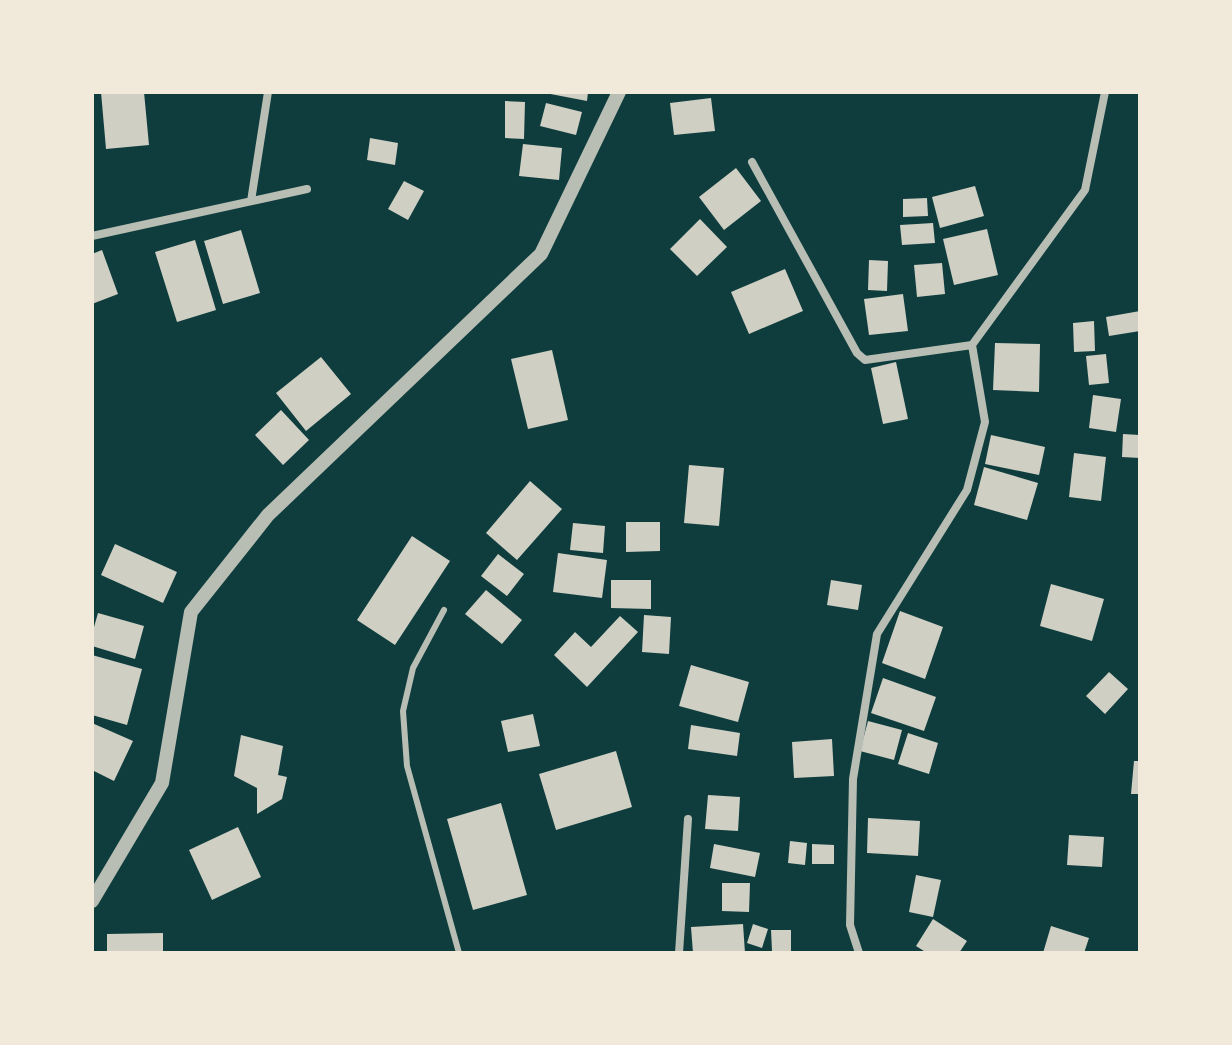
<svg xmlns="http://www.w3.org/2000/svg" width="1232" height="1045" font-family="Karla,sans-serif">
<rect width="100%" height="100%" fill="#0f3d3e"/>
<!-- building -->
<path fill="#cfcfc3" d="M101,92h43l5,53 -43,4z
M540,92h48l-1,9z
M711,98l4,33 -41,4 -4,-32z
M505,101l20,1 -1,37 -19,-1z
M546,103l36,9 -6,23 -36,-9z
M370,138l28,5 -3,22 -28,-5z
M523,144l39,4 -3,32 -40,-4z
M736,168l25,33 -37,29 -25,-33z
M404,181l20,10 -16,29 -20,-11z
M975,186l9,30 -44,12 -8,-31z
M927,198l1,18 -25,1v-18z
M700,219l27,28 -30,29 -27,-27z
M933,223l2,20 -33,2 -2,-20z
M987,229l11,46 -44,10 -11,-46z
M241,230l19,63 -37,11 -19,-63z
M195,240l21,70 -39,12 -22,-70z
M102,250l16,44 -26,10v-50z
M869,260l19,1 -1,30 -19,-1z
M942,263l3,31 -28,3 -3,-32z
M785,269l18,42 -54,23 -18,-42z
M903,294l5,37 -39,4 -5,-36z
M1140,311v20l-31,5 -3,-19z
M1094,321l1,30 -21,1 -1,-29z
M995,343l45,1 -1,48 -46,-2z
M552,350l16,70 -40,9 -17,-70z
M1106,354l3,29 -20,2 -3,-29z
M321,357l30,37 -45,37 -30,-38z
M896,362l12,57 -25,5 -12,-56z
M1093,395l28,4 -5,33 -27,-4z
M281,410l28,30 -26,25 -28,-30z
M1123,434l17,1v23l-18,-1z
M991,435l54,12 -6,28 -54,-11z
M1074,453l32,4 -5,44 -32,-4z
M689,465l35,3 -5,58 -35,-3z
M984,467l54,16 -11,37 -53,-15z
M530,481l32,28 -45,51 -31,-27z
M626,522h34v29l-34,1z
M573,523l32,3 -2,27 -33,-3z
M412,536l38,25 -55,84 -38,-25z
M115,544l62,28 -14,31 -62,-28z
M558,553l49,7 -5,38 -49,-6z
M498,554l26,20 -17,22 -26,-20z
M611,580h40v29l-40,-1z
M831,580l31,5 -4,25 -31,-5z
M1051,584l53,15 -12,42 -52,-15z
M486,590l36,30 -20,24 -37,-30z
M900,611l43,16 -18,52 -43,-16z
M98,613l46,13 -9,33 -43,-13v-12z
M644,615l27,2 -2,37 -27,-2z
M620,616l18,16 -51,55 -33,-32 21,-23 16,15z
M92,655l50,14 -15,56 -35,-10z
M691,665l58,17 -11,40 -59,-16z
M1109,672l19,17 -23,25 -19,-18z
M883,678l53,19 -12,34 -53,-18z
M533,714l7,32 -32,6 -7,-31z
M868,721l34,9 -8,30 -34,-9z
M92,723l41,18 -19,40 -22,-11z
M691,725l49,8 -3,23 -49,-7z
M908,733l30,10 -9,31 -31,-10z
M241,735l42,11 -5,29 9,2 -5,22 -25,15v-26l-23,-12z
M832,739l2,37 -40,2 -2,-36z
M616,751l16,56 -76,23 -17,-56z
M1134,761h6v33h-9z
M708,795l32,2 -2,34 -33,-2z
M501,803l26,92 -54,15 -26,-91z
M868,818l52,3 -2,35 -51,-3z
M238,827l23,50 -49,23 -23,-50z
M1069,835l35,2 -2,30 -35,-2z
M790,841l17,2 -2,22 -17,-2z
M714,844l46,9 -5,24 -45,-9z
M812,844l22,1v19h-22z
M916,875l25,5 -8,37 -24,-5z
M722,883h28l-1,29 -27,-1z
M933,919l34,22 -8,12h-32l-11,-7z
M743,924l2,29h-52l-2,-26z
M753,924l15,5 -6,19 -15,-5z
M1051,926l38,12 -5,15h-41z
M771,930h20v21h-19z
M163,933v20h-56v-19z"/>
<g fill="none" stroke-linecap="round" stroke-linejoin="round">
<!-- service -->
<path stroke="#b8beb3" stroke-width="6" d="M444,610l-31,58 -10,43 4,55 52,187"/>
<!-- minor -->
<path stroke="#b8beb3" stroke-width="8" d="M752,162l105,191 8,7 107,-15
M251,201l17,-109
M92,236l215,-47
M679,953l9,-134
M859,953l-9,-28 3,-146 24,-145 90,-144 18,-68 -13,-77 113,-155 20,-98"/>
<!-- tertiary -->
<path stroke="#b8beb3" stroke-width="14" d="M92,901l70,-118 29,-171 77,-97 273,-261 78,-162"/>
</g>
<!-- border -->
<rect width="1232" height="1045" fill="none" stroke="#f1e9da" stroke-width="188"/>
</svg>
